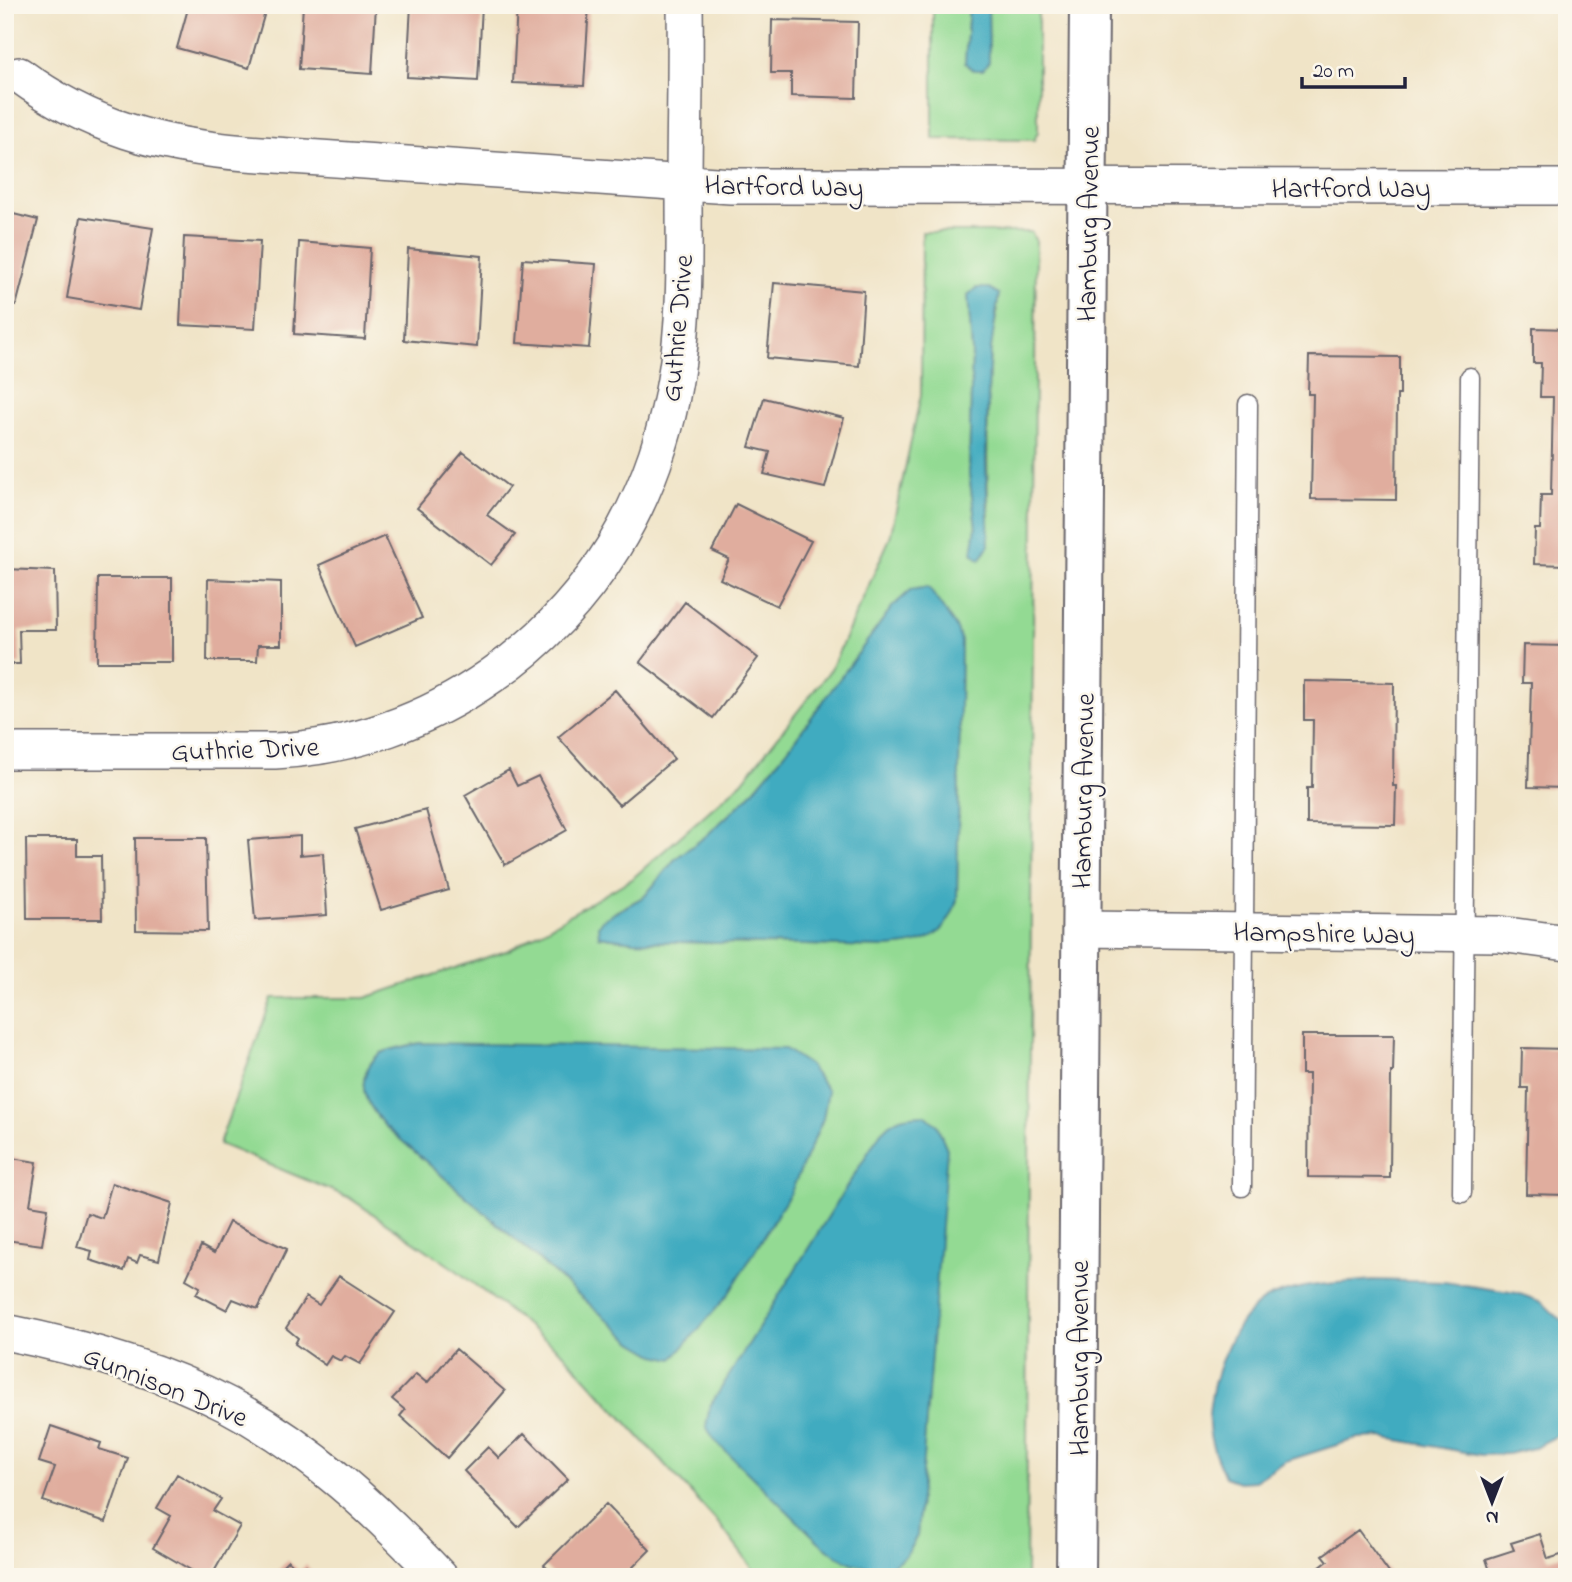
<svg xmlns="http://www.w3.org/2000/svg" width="1572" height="1582" font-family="'Indie Flower',sans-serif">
<rect width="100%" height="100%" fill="#fbf7ec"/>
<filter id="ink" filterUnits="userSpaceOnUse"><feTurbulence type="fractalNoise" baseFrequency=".0143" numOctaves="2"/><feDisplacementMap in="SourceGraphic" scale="14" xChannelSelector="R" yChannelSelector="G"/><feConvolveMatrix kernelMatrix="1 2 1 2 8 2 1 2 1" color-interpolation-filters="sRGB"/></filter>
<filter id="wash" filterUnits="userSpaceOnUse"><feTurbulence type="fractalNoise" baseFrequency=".00686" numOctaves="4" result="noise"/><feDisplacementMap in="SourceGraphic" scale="28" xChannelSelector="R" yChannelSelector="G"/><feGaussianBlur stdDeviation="1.57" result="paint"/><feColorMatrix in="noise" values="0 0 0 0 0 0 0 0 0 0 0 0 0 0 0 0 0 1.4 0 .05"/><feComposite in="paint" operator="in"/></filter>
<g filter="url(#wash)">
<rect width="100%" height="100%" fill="#f0e4c7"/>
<!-- green -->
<path fill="#93da93" stroke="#5a7e67" stroke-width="2" fill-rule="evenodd" d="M933,5h36l-4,58 8,7 16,-8 -1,-57h50v127l-4,8 -101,-1z
M922,232h109l5,9 -10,1336h-267l-39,-52 -156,-171 -108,-84 -108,-73 -129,-53 53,-146h93l144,-48 124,-72 109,-96 89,-113 59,-131 31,-143zM968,295l30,15c-9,34 -10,67 -10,102 -1,34 -1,68 1,103l-13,12 -7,-53 3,-123zM928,587l33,54 -4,259c-12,38 -34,45 -70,47l-254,-6 -34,-5 16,-24 30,-16 30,-37 31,-23 42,-39 38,-45 107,-146zM420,1043l235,312 -22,-13 -249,-217c-13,-16 -27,-34 -17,-55 4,-7 8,-14 14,-17 12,-5 26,-7 39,-10zM946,1149l-29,387 -11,19 -16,12 -180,-161 17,-25z"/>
<!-- water -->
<path fill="#40abc0" stroke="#31667e" stroke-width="2" d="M969,5h19l1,57 -6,8h-10l-8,-7z
M976,288h13l10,6 -10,68 -3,100 3,83 -9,15 -8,-7 4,-26 -7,-53 3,-123 -4,-56z
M928,587l28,40 5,14 -4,259c-12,39 -32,44 -70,47l-254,-6 -34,-5 -1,-10 4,-6 43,-24 30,-37 31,-23 42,-39 38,-45 107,-146 18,-16z
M420,1043l365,6 24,16 19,26 -5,28 -32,73 -63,103 -55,64 -18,-4 -22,-13 -249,-217c-13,-17 -27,-34 -17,-55 4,-7 8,-14 14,-17 12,-5 26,-7 39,-10z
M925,1115l12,10 10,24 -30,387 -11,19 -16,12 -16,1 -22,-5 -14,-6 -20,-16 -104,-101 -8,-14 4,-20 171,-274c16,-16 22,-16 44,-17z
M1373,1280l71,2 73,11 25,9 14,14 11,7v108l-34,17 -25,6 -27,1 -100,-18 -22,1 -73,23 -31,20 -16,1 -14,-5c-7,-16 -15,-33 -16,-51 -2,-39 22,-109 59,-128 31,-15 71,-14 105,-18z"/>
<g id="blocks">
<!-- building -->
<path fill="#e0ad9e" d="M189,5h78l-18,63 -72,-20z
M303,5h73l-4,69 -73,-5z
M411,5h71l-4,76 -71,-4z
M517,5h72l-5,81 -71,-3z
M772,20l86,2 -2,76 -65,-2v-23h-20z
M5,212l33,8 -22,86 -11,-2z
M81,217l72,11 -14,82 -72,-12z
M184,237l76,4 -5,88 -75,-4z
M299,242l71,6 -5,91 -71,-5z
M408,249l74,7 -5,91 -73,-7z
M523,259l73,5 -7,84 -72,-5z
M774,283l90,8 -5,75 -92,-8z
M1533,328l34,1v236l-33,-1 1,-35h5l1,-34h10l2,-98h-13l1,-34h-8z
M1309,356l91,1v38h-3l-1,105 -85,-1 2,-105h-5z
M764,398l80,20 -19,70 -61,-14 6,-22 -21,-5z
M463,452l46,35 -22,28 28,20 -24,30 -74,-57z
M736,504l75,37 -34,65 -57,-27 9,-20 -17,-8z
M385,536l37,82 -67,29 -36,-82z
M5,569l50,2 1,59h-37l1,34h-15z
M98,578h74v84h-75z
M208,579l73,3v63h-23l-1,16h-50z
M685,602l73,56 -45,60 -73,-56z
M1523,645l44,1v142l-39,-1 3,-104h-9z
M1304,681l90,2 -1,103h3l-1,39 -88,-1v-36h5l1,-68h-9z
M615,690l59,69 -55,46 -61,-68z
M509,770l8,16 21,-10 29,54 -62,35 -40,-70z
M426,810l23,80 -68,20 -26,-81z
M300,836v19l23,-2 4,62 -72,5 -7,-80z
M135,838h71l2,93 -72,-1z
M26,839h51v17h24l1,63h-75z
M1302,1035h92l-1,37h-2l-1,106 -82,-1 1,-103h-7z
M1522,1048l45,1v146l-41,-1 2,-106h-7z
M5,1157l32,5 -7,43 18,3 -6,37 -37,-5z
M112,1183l60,20 -13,57 -19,-5 -3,8 -9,-4 -4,12 -34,-11 2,-9 -15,-4 10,-34 15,5z
M229,1222l58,27 -29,60 -25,-10 -6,11 -31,-16 4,-7 -14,-8 15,-33 13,7z
M339,1276l56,36 -35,52 -15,-8 -4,5 -10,-5 -6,9 -30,-21 3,-6 -12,-10 20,-31 13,8z
M456,1349l49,42 -58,67 -47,-42 5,-6 -13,-11 24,-25 11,9z
M51,1426l50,17 -2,6 29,9 -22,64 -63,-21 12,-34 -16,-5z
M524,1434l44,45 -50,48 -54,-56 24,-24 11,11z
M177,1474l44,25 -8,12 27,15 -29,51h-8l-50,-29 18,-32 -14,-8z
M606,1504l44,46 -27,27h-68l-11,-12z
M1358,1530l34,47h-85l21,-16 -5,-6z
M1540,1534l8,25 19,-6v24h-75l-6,-18 28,-9 -3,-7z
M288,1560l11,11 7,-6 12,12h-47z"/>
</g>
</g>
<g filter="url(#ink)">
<use href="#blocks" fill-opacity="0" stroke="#6a666c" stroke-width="2"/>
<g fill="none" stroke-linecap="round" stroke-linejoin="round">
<defs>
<path id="service" d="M1242,1187l6,-783
M1462,1193l8,-816"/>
<path id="minor" d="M19,75c71,52 141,71 227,78l485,33 836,1
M5,751h270c78,-4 152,-30 216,-75 101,-69 164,-176 184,-296 11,-62 9,-127 9,-190 0,-62 2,-123 1,-185
M1081,929l419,5 67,9
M5,1332c76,15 154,37 223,73 82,43 149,106 212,172"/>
<path id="tertiary" d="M1076,1577l13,-1572"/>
</defs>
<!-- service casing -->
<use href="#service" stroke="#6a666c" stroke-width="21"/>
<!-- minor casing -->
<use href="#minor" stroke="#6a666c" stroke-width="38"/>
<!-- tertiary casing -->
<use href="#tertiary" stroke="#6a666c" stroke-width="42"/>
<!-- service -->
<use href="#service" stroke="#fff" stroke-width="18"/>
<!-- minor -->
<use href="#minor" stroke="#fff" stroke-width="35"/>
<!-- tertiary -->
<use href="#tertiary" stroke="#fff" stroke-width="38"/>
</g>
</g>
<g text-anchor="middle" stroke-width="5" stroke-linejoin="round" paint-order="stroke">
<!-- street labels -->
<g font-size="28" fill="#22223b" stroke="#fbf7ec">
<text transform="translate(784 185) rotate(1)" y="10">Hartford Way</text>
<text x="1351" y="197">Hartford Way</text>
<text transform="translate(1087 224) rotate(-89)" y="10">Hamburg Avenue</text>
<text transform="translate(676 328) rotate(-85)" y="10">Guthrie Drive</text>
<text transform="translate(245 748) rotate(-2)" y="10">Guthrie Drive</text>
<text transform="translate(1082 791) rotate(-89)" y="10">Hamburg Avenue</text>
<text transform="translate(1324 932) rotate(1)" y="10">Hampshire Way</text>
<text transform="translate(1078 1358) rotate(-90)" y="10">Hamburg Avenue</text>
<text transform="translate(166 1385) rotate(22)" y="10">Gunnison Drive</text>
</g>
</g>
<!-- margin -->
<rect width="1572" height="1582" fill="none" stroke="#fbf7ec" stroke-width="28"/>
<!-- north arrow -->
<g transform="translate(1492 1502) rotate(180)" stroke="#fbf7ec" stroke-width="5" paint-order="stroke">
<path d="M0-5L12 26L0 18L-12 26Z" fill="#22223b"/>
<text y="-10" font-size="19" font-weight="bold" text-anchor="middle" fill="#22223b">N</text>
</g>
<!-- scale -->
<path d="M1302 77v10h103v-10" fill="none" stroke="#22223b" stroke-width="3.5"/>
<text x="1313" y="77" font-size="21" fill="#22223b" stroke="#fbf7ec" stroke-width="5" paint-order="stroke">20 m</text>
</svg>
